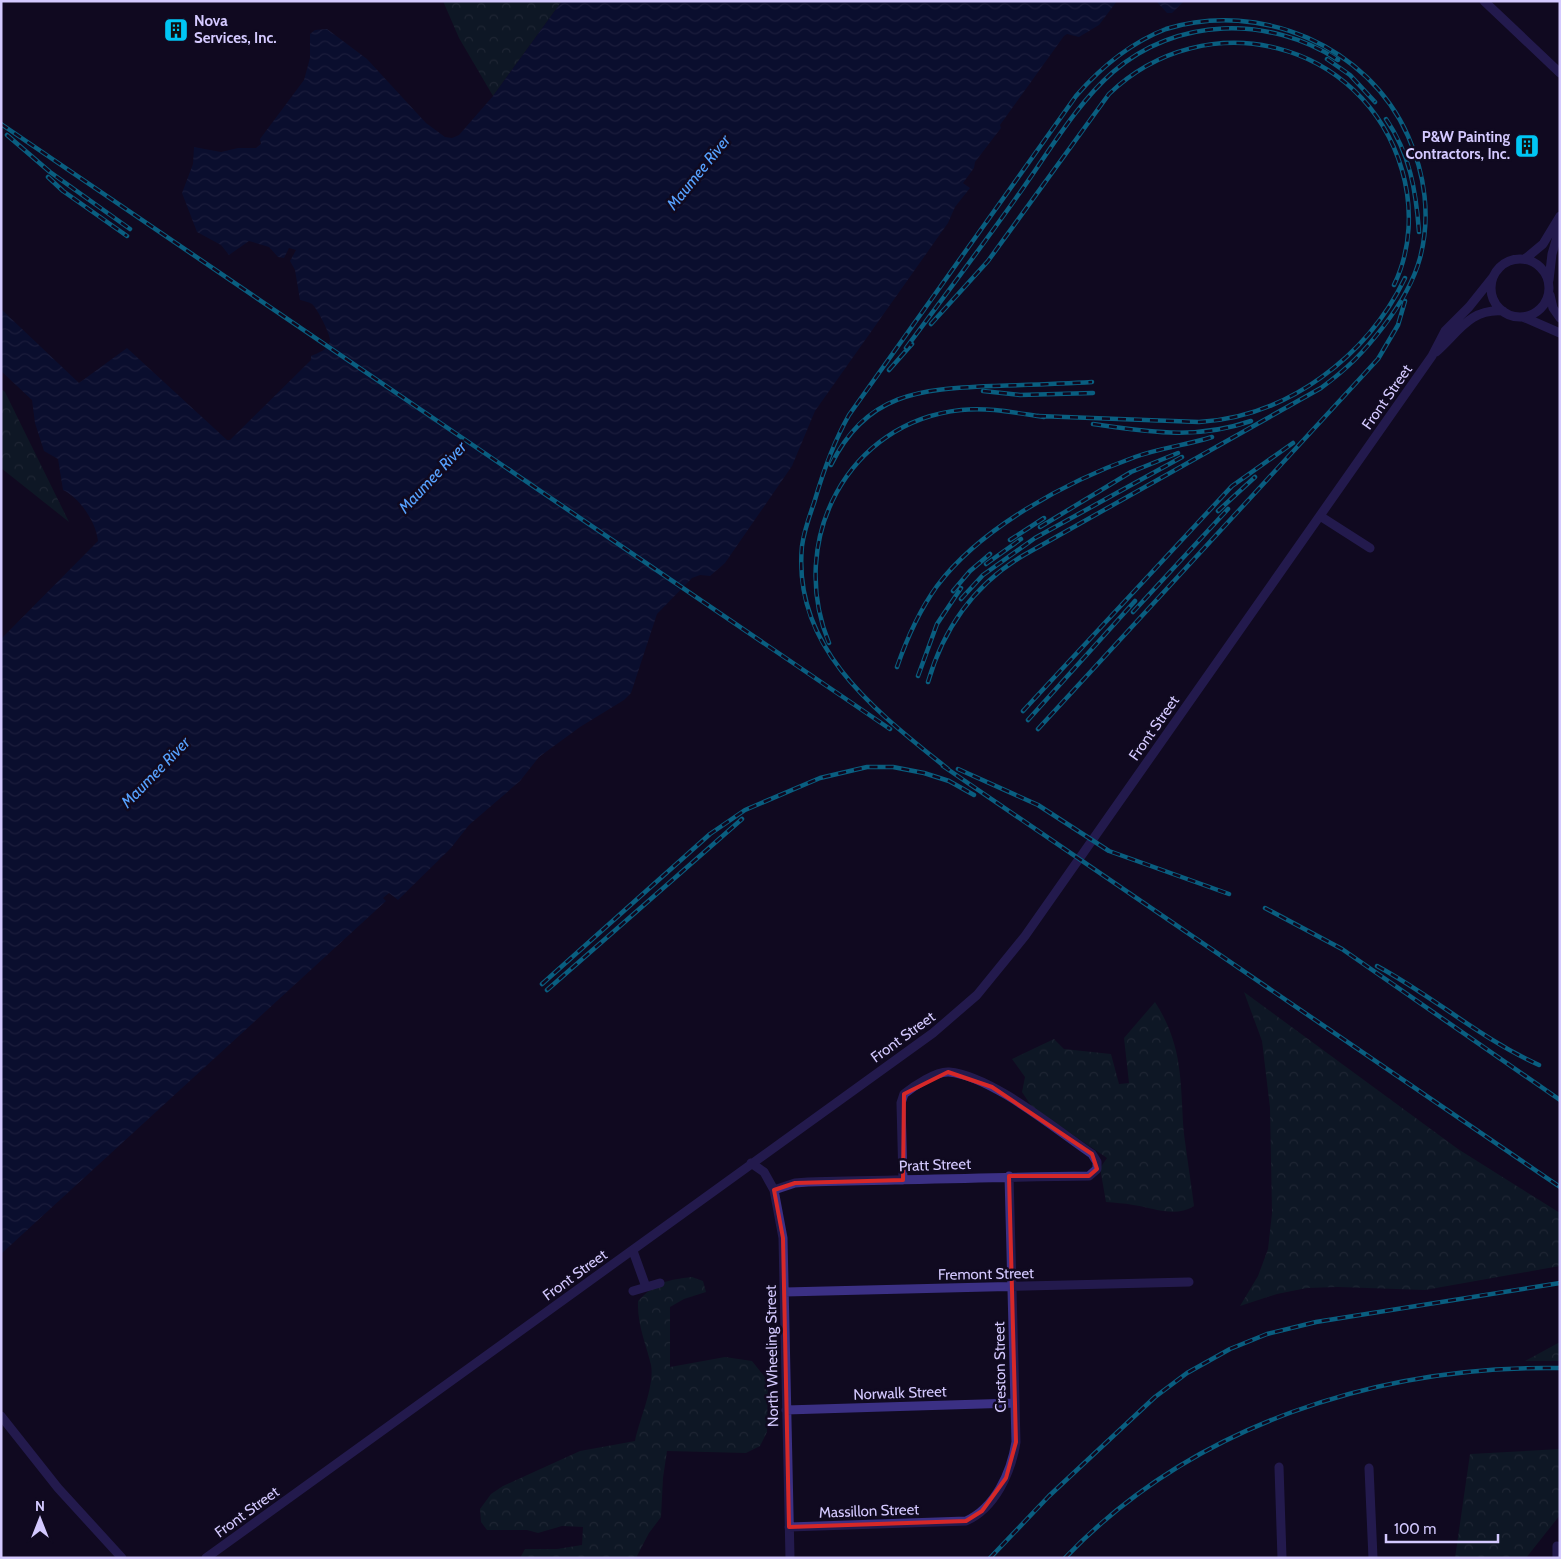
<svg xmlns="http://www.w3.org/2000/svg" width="1561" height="1559" font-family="Cabin,sans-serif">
<defs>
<pattern id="forest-crowns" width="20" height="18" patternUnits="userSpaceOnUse" patternTransform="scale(1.25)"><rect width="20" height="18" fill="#0d292a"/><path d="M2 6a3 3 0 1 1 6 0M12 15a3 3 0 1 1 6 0" fill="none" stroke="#2f474a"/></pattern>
<pattern id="water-waves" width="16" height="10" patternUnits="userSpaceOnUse" patternTransform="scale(1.25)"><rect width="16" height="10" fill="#04143f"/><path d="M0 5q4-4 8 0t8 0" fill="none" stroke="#28355c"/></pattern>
</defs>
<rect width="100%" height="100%" fill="#100a20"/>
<!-- forest -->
<path fill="url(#forest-crowns)" d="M443,1h119l-69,95 -34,-58z
M1,389l4,3 64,130 -68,-54z
M1244,992l214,157 102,64v53l-135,24 -87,-3 -31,1 -30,6 -37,12 18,-30 10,-27 4,-36 -2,-105 -8,-67z
M1155,1002c29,45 25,81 29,132 3,24 7,48 10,72 -19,12 -40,2 -61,-1 -9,-2 -18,-2 -27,-3l-6,-34 7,-10 -75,-51 -10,-15 3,-15 -13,-18 42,-20 10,10 47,5 8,30 10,-1 -5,-45z
M692,1277l11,4 3,11 -22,7 -14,8v60l55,-10 27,4 16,20 -1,51 -7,14 -14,7 -79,-2 -4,27 -2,39 -12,16 -13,25h-116l5,-9h32l25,-4 1,-18 -21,-1 -24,7 -11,-3h-40l-6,-8 -1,-13 11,-15 12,-8 77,-35 55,-10c4,-21 20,-55 16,-76 -5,-22 -14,-40 -13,-64 18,-19 29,-21 54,-24z
M1560,1342v19h-35z
M1560,1449v66l-34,43h-71l15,-104z"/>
<!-- water -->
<path fill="url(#water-waves)" d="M562,1h555l-18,24 -20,12 -12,-3 -3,2 -64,89 1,3 -26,34 -1,6 -11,15 7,5 -15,19 -7,16 -133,188 -23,55 -67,97 -15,13 -10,-1 -8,3 -35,36 -26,79 -7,7 -44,27 -41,30 -19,24 -51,44 -18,23 -53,52 -9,-7 -6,5 3,3 -385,353v-615l97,-98c-2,-19 -18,-43 -35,-51l-5,-31 -14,-8 -9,-28 -3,-23 -31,-29v-62l78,74 48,-35 100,92h3l81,-80v-4c7,-3 16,-6 19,-14 2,-5 -13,-34 -18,-38 -3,-2 -8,-3 -12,-4l-5,-30 -5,-9 6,-11 -7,-2 -5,10 -6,-1 -9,-10 -20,-6 -20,14 -8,-10 -24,-13 -15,-39 11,-29 1,-17 27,5 17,-4h18l5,-4 -1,-5 44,-59 6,-22v-24l5,-4 12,-1 40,30 59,64 19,14 7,1 7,-3 34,-39z
M1156,1h28l-12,12h-5z"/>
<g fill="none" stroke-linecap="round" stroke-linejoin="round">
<!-- minor -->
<path stroke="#3b3084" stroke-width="9" d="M1484,1l76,72
M1491 288a29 29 0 1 1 58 0a29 29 0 1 1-58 0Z
M1525,259l18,-15 17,-28
M1549,280l3,-26 8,-27
M1550,295l3,13 7,10
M1523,317l37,16
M1436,352c22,-19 34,-44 67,-41
M1320,516l50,32
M751,1163l13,9 10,18 9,48 7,320
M774,1190l21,-7 13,-1c94,-2 188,-5 281,-6l8,-7v-7l-5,-8c-37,-25 -100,-78 -143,-82 -13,-1 -35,14 -45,22l-3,9 2,77
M633,1251l13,36
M633,1291l27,-8
M785,1292l404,-10
M786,1410l228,-7
M1,1416l57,72 64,70
M1279,1467l3,91
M1369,1468l4,90
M789,1527l177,-6c29,-13 45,-48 50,-79l-7,-266
M1557,1546v12
M206,1558l727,-525 44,-38 48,-59 407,-580 13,-25 24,-24 24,-30"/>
<defs>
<path id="rail" d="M1327,59l23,16 25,27
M1386,119c24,35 30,72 33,113
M1,124l889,605
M7,135l43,37 80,57
M48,177l15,14 64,45
M931,324l57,-63 121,-167c97,-93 255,-54 293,76 11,38 9,80 -8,115
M906,348c37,-50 74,-99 110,-150 30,-41 59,-93 97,-126 63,-55 156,-57 225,-12
M889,370l23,-26
M983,391l37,4 73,-2
M1038,416l161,6c88,-5 168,-65 206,-144
M1093,424c57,8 103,16 158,-3
M831,465c35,-72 89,-76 161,-79 33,-1 67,-2 100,-4
M1218,511l37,-34
M1040,527l91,-55 47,-19
M1010,540l34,-22
M986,564l35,-25
M953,591l17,-20 20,-17
M961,599l22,-24 52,-37 147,-81
M1133,612l95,-103
M829,643c-42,-102 18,-221 132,-233 28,-3 55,3 83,7
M897,667c10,-29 22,-56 40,-81 44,-59 131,-105 198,-129 25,-9 52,-12 77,-20
M918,676l19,-52 24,-36
M928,682c16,-55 47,-98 96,-127l297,-167c27,-20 42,-35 62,-61 16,-21 30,-43 37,-69 11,-41 5,-84 -12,-122 -40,-90 -147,-136 -242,-107 -36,14 -65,38 -90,67l-227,319c-16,28 -26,57 -35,88 -5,14 -10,28 -12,43 -10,103 75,166 146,223
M1023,711l209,-225 61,-43
M1028,720l107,-119
M1038,729l340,-370 20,-34 7,-24
M943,766l617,421
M958,769l80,36 71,46 120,43
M1265,908l77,41 218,151
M1377,966c56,30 104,73 162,99
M542,984l168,-150 35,-24 75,-32 47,-11h26l31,6 25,8 25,14
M547,990l195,-171
M990,1558l59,-62 106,-99 32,-24 43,-24 37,-15 49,-12 244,-39
M1065,1558c127,-133 314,-193 495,-190"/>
</defs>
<!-- rail casing -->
<use href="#rail" stroke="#00c6f4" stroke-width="4.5"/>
<!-- rail -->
<use href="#rail" stroke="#100a20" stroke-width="2.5" stroke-dasharray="8" stroke-linecap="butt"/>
</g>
<!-- marked area -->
<path d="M0 0H1561V1559H0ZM948,1072l44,15 100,67 5,15 -8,7h-80l7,266 -10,36 -24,33 -16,10 -177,6 -6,-289 -9,-48 21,-7 108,-3 1,-86z" fill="#100a20" fill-opacity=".55" fill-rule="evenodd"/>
<path fill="none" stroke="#d62828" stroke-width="4" stroke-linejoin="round" d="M948,1072l44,15 100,67 5,15 -8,7h-80l7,266 -10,36 -24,33 -16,10 -177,6 -6,-289 -9,-48 21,-7 108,-3 1,-86z"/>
<!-- icons -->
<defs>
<symbol id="building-square" viewBox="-11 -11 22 22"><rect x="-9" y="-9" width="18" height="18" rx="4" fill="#00c6f4" stroke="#100a20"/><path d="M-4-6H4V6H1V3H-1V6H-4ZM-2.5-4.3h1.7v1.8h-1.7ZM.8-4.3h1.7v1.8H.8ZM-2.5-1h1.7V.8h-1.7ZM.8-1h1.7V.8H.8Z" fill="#111"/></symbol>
</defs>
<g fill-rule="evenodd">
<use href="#building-square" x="162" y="16" width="28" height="28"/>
<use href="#building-square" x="1513" y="132" width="28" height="28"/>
</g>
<g text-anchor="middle" stroke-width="5" stroke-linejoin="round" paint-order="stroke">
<!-- poi labels -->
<g font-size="15" font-weight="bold" fill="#d4c9ff" stroke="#100a20" text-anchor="start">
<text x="194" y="26">Nova<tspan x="194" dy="17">Services, Inc.</tspan></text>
<text x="1510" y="142" text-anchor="end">P&amp;W Painting<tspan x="1510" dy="17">Contractors, Inc.</tspan></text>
</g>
<!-- street labels -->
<g font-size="15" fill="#d4c9ff" stroke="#100a20">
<text transform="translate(1387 397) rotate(-55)" y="5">Front Street</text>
<text transform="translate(1154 728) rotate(-55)" y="5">Front Street</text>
<text transform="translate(903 1037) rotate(-36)" y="5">Front Street</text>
<text transform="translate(935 1165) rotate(-2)" y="5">Pratt Street</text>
<text transform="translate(986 1274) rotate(-1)" y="5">Fremont Street</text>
<text transform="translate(575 1275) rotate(-36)" y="5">Front Street</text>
<text transform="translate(772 1356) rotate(-91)" y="5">North Wheeling Street</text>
<text transform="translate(1000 1367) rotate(-91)" y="5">Creston Street</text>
<text transform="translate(900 1393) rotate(-2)" y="5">Norwalk Street</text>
<text transform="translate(869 1511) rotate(-2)" y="5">Massillon Street</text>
<text transform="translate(247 1512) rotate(-36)" y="5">Front Street</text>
</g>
<!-- water labels -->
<g font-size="16" font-style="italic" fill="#57a2ff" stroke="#100a20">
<text transform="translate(698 172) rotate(-51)" y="6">Maumee River</text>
<text transform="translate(432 477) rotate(-47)" y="6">Maumee River</text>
<text transform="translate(155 772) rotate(-46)" y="6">Maumee River</text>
</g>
</g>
<!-- border -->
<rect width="1561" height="1559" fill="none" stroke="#d4c9ff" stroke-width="5"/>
<!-- north arrow -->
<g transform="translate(40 1519)" stroke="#100a20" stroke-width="4" paint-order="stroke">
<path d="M0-4L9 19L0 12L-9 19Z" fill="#d4c9ff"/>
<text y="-8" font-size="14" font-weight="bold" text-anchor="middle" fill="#d4c9ff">N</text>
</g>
<!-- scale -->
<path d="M1386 1534v8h112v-8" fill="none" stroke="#d4c9ff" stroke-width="2.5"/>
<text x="1394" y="1534" font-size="15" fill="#d4c9ff" stroke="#100a20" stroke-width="4" paint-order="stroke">100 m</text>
</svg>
